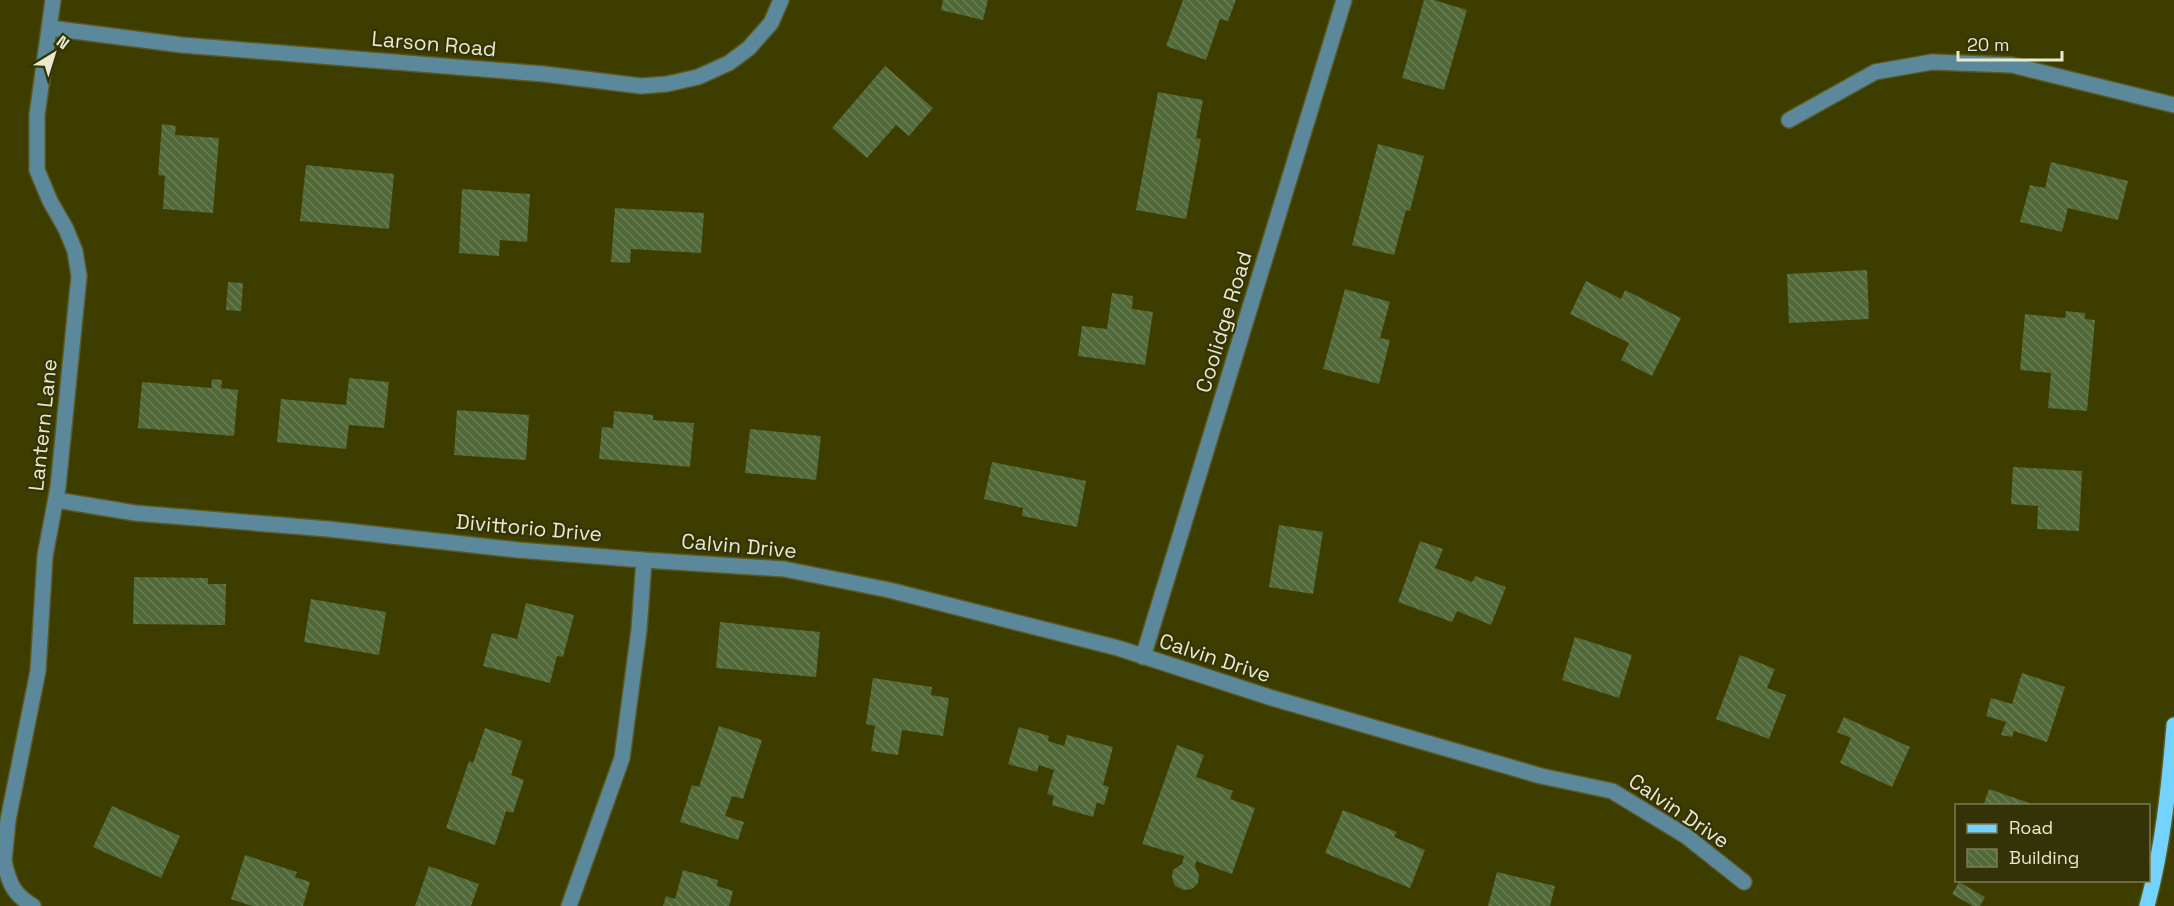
<svg xmlns="http://www.w3.org/2000/svg" width="2174" height="906" font-family="'Space Grotesk',sans-serif">
<defs>
<pattern id="building-back-hatch" width="6" height="6" patternUnits="userSpaceOnUse" patternTransform="scale(1.5)"><rect width="6" height="6" fill="#516838"/><path d="M-1 5l2 2M0 0l6 6M5-1l2 2" fill="none" stroke="#6a7e54"/></pattern>
</defs>
<rect width="100%" height="100%" fill="#3e3d00"/>
<!-- building -->
<path fill="url(#building-back-hatch)" d="M943,0h45l-5,20 -42,-10z
M1183,0h53l-8,21 -8,-2 -14,41 -40,-14z
M1424,0h10l33,10 -23,80 -42,-12z
M885,66l48,42 -24,28 -13,-11 -29,33 -35,-30z
M1158,92l45,8 -7,38 5,1 -15,80 -50,-9z
M162,124l14,2 -1,9 44,3 -6,75 -50,-4 2,-33 -7,-1z
M1378,144l46,12 -14,55 -4,-1 -12,45 -42,-10z
M2051,162l77,19 -10,39 -50,-12 -6,24 -42,-10 10,-37 15,3z
M306,165l88,9 -5,55 -89,-8z
M462,189l68,5 -3,48 -27,-2 -1,16 -40,-3z
M615,208l89,5 -3,40 -70,-4 -1,14 -19,-1z
M1867,270l2,49 -80,4 -2,-49z
M1586,281l35,18 4,-9 56,28 -29,58 -31,-16 8,-17 -59,-29z
M228,282l15,1 -2,28 -15,-1z
M1345,289l45,13 -10,36 10,2 -11,44 -56,-15z
M1112,293l21,3 -1,13 21,3 -8,53 -67,-9 4,-30 25,3z
M2066,311l19,2v6l10,1 -8,91 -39,-3 3,-35 -31,-3 5,-56 40,4z
M349,378l40,4 -5,46 -35,-3 -3,24 -69,-7 4,-43 65,6z
M212,379l10,1 -1,8 17,2 -4,46 -96,-8 4,-46 69,6z
M457,410l72,5 -3,45 -72,-5z
M614,411l39,4v5l41,3 -4,44 -91,-8 3,-32 11,1z
M750,429l71,7 -5,44 -71,-7z
M992,462l94,19 -9,46 -55,-11 1,-8 -39,-9z
M2013,467l69,4 -3,60 -42,-2 1,-23 -27,-2z
M1279,525l44,7 -10,62 -44,-7z
M1420,541l23,8 -8,19 37,14 3,-6 31,11 -15,38 -34,-14 -5,11 -54,-20z
M134,577l74,1v6h18l-1,41 -92,-1z
M311,599l75,13 -7,43 -75,-13z
M526,603l48,12 -11,42 -6,-1 -7,27 -67,-17 9,-33 25,6z
M720,622l100,10 -4,45 -100,-9z
M1575,637l57,18 -13,43 -57,-18z
M1740,655l35,14 -8,19 19,7 -17,44 -53,-20z
M2022,673l43,14 -18,55 -33,-11 -2,6 -11,-2 5,-13 -20,-6 5,-18 21,6z
M873,678l59,9 -1,8 18,3 -6,38 -41,-6 -4,25 -27,-4 4,-25 -9,-2z
M1844,717l66,30 -18,40 -52,-24 11,-25 -14,-6z
M719,726l43,14 -19,59 -11,-3 -7,20 19,6 -6,18 -58,-18 12,-37 7,2z
M1019,727l30,9 -1,5 16,5 3,-11 46,12 -10,38 6,2 -5,18 -7,-3 -4,15 -41,-12 2,-9 -7,-2 7,-24 -15,-5 -2,7 -29,-8z
M485,728l37,13 -11,34 13,5 -11,33 -7,-2 -11,34 -49,-17 23,-67 4,2z
M1177,745l27,10 -8,22 37,14 -3,8 25,9 -23,66 -36,-13 -1,6 4,8 -1,8 -6,6 -8,1 -9,-4 -3,-9 1,-7 9,-6 2,-8 -42,-12z
M1989,789l43,15 -1,2h-48z
M112,806l68,30 -19,42 -68,-31z
M1343,810l54,22 -3,5 31,13 -15,38 -85,-35z
M245,855l52,17 -2,5 15,5 -7,24h-51l-21,-7z
M429,866l50,18 -8,22h-56z
M683,870l35,10 -1,6 16,5 -4,15h-66l3,-10 9,3z
M1497,872l58,14 -5,20h-62z
M1959,882l26,15 -5,9h-7l-21,-12z"/>
<g fill="none" stroke-linecap="round" stroke-linejoin="round">
<defs>
<path id="minor" d="M50,28l132,17 362,29 97,12 26,-2 31,-7 31,-14 20,-15 22,-25 10,-23
M1789,120l86,-48 57,-10 80,3 162,40
M56,500l79,13 193,16 190,21 126,10 -5,70 -17,128 -53,148
M644,560l140,9 105,21 229,58 154,50 269,78 71,15 74,45 58,46
M1143,657l201,-657
M0,860l4,1c5,22 9,33 29,45
M4,861l4,-41 30,-149 7,-115 13,-69 21,-211 -4,-25 -9,-22 -16,-28 -13,-31v-55l16,-115"/>
<path id="major" d="M2147,906c16,-59 22,-120 27,-181"/>
</defs>
<!-- minor casing -->
<use href="#minor" stroke="#595921" stroke-width="18"/>
<!-- major casing -->
<use href="#major" stroke="#595921" stroke-width="18"/>
<!-- minor -->
<use href="#minor" stroke="#5c889c" stroke-width="15"/>
<!-- major -->
<use href="#major" stroke="#74d3fe" stroke-width="15"/>
</g>
<g text-anchor="middle" stroke-width="4.5" stroke-linejoin="round" paint-order="stroke">
<!-- street labels -->
<g font-size="21" fill="#e9eacd" stroke="#333307">
<text transform="translate(434 44) rotate(5)" y="7">Larson Road</text>
<text transform="translate(1224 322) rotate(-73)" y="7">Coolidge Road</text>
<text transform="translate(43 425) rotate(-84)" y="7">Lantern Lane</text>
<text transform="translate(529 528) rotate(5)" y="7">Divittorio Drive</text>
<text transform="translate(739 546) rotate(5)" y="7">Calvin Drive</text>
<text transform="translate(1215 658) rotate(18)" y="7">Calvin Drive</text>
<text transform="translate(1679 811) rotate(34)" y="7">Calvin Drive</text>
</g>
</g>
<!-- legend -->
<rect x="1955" y="804" width="195" height="78" fill="#333307" stroke="#7c7c56" stroke-width="1.5"/>
<rect x="1967" y="824" width="30" height="9" fill="#74d3fe" stroke="#7c7c56" stroke-width="1.5"/>
<text x="2009" y="834" font-size="18" fill="#e9eacd">Road</text>
<rect x="1967" y="849" width="30" height="18" fill="url(#building-back-hatch)" stroke="#7c7c56" stroke-width="1.5"/>
<text x="2009" y="864" font-size="18" fill="#e9eacd">Building</text>
<!-- north arrow -->
<g transform="translate(54 54) rotate(38)" stroke="#333307" stroke-width="4.5" paint-order="stroke">
<path d="M0-4.5L10 22L0 15L-10 22Z" fill="#e9eacd"/>
<text y="-9" font-size="16" font-weight="bold" text-anchor="middle" fill="#e9eacd">N</text>
</g>
<!-- scale -->
<path d="M1958 51v9h104v-9" fill="none" stroke="#e9eacd" stroke-width="3"/>
<text x="1967" y="51" font-size="18" fill="#e9eacd" stroke="#333307" stroke-width="4.5" paint-order="stroke">20 m</text>
</svg>
